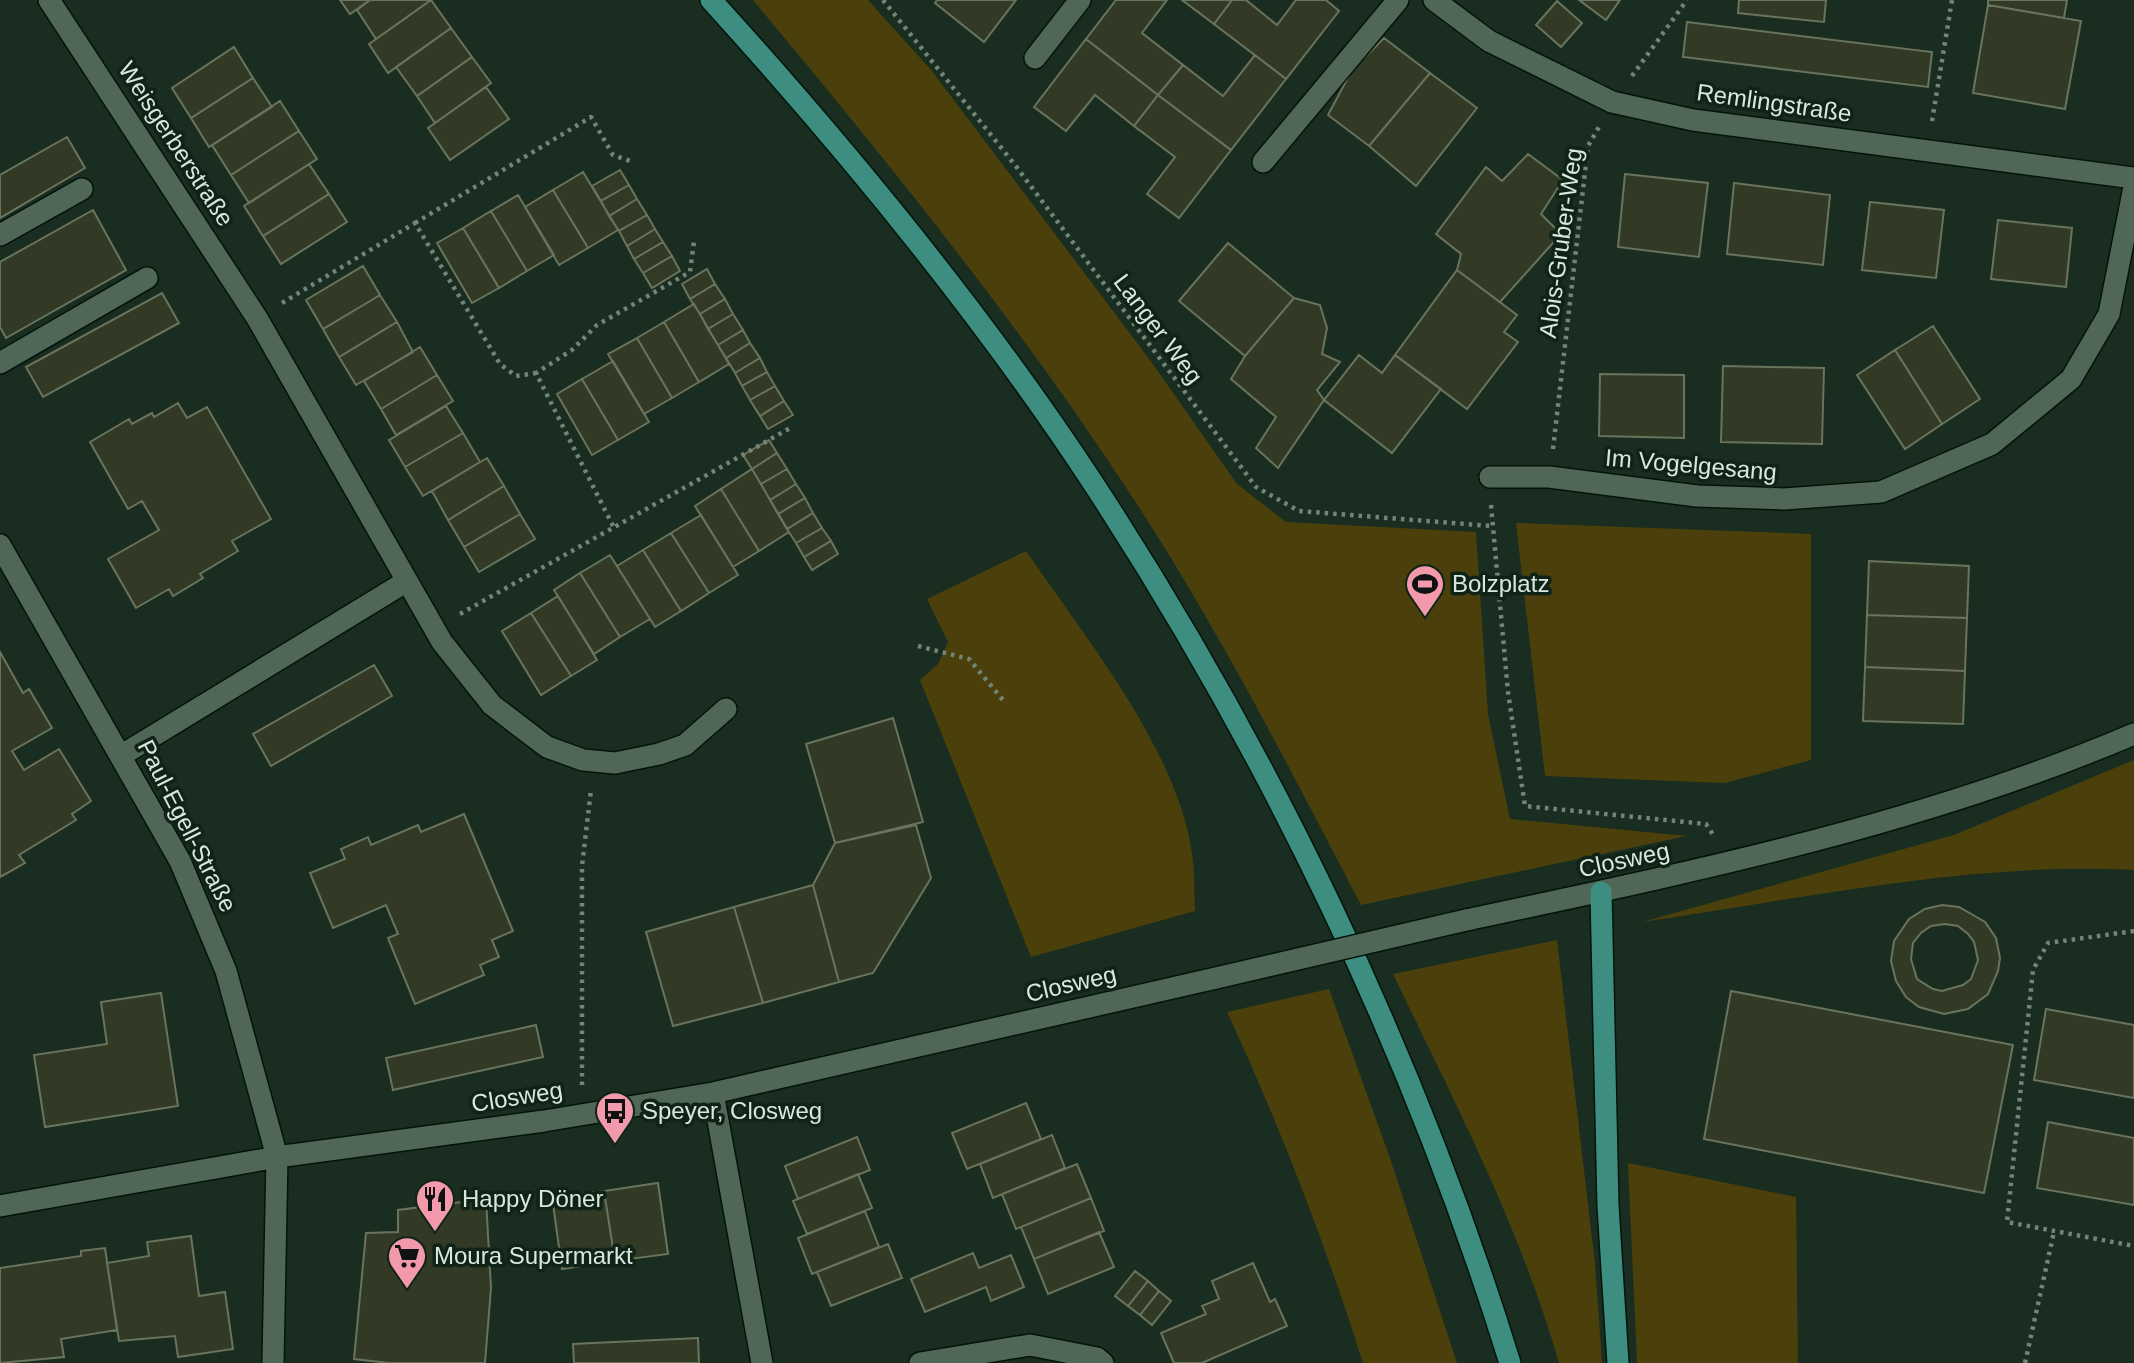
<svg xmlns="http://www.w3.org/2000/svg" width="2134" height="1363" font-family="Arial,sans-serif">
<rect width="100%" height="100%" fill="#192d20"/>
<!-- green -->
<path fill="#4b400c" d="M753,0h115l64,71 218,289 87,124 49,38 190,10 12,182 22,105 177,17 -326,69c-72,-138 -143,-277 -228,-407 -114,-175 -247,-338 -380,-498z
M1516,523l295,11v226l-86,23 -180,-7z
M1026,551c58,85 151,198 166,302 3,19 2,39 3,58l-164,46 -111,-277 18,-16 10,-22 -21,-43z
M2134,760v110c-157,-9 -335,29 -492,52l312,-87z
M1557,940l38,324 7,99h-43c-39,-136 -105,-262 -166,-389z
M1329,989l61,169 67,205h-94c-38,-120 -83,-237 -136,-351z
M1628,1163l168,34 2,166h-161z"/>
<!-- building -->
<path fill="#323a26" stroke="#6a735c" stroke-width="2" fill-rule="evenodd" d="M340,0h30l-20,14z
M370,0h61l-55,39 -19,-29z
M431,0l20,28 -63,45 -19,-29z
M937,0h79l-32,42 -49,-39z
M1116,0h51l-25,33 41,32 -25,30 -72,-56z
M1182,0h50l-18,24z
M1232,0h14l31,25 19,-25h30l13,11 -53,68 -72,-55z
M1579,0h41l-14,20z
M1739,0h87l-2,22 -86,-9z
M1988,0h79l-3,18 -76,-13z
M1557,1l25,22 -21,24 -25,-22z
M1988,5l93,16 -16,88 -92,-16z
M1687,22l245,30 -4,35 -245,-30z
M451,28l21,29 -55,39 -21,-29z
M1384,38l46,35 -61,73 -41,-31 24,-45z
M1086,39l72,56 -24,31 -39,-31 -29,36 -32,-24z
M234,47l19,31 -62,40 -19,-30z
M1255,55l31,24 -55,71 -73,-55 25,-30 40,31z
M472,57l19,26 -56,40 -18,-27z
M1430,73l47,35 -61,78 -47,-40z
M253,78l19,29 -63,40 -18,-29z
M486,87l23,32 -59,41 -22,-32z
M1158,95l73,55 -52,68 -32,-24 28,-37 -41,-31z
M280,101l19,30 -68,44 -19,-30z
M299,131l18,28 -68,44 -18,-28z
M67,137l18,31 -85,50v-43z
M1528,154l35,26 -22,34 20,20 -61,68 -43,-32 4,-16 -25,-20 50,-67 16,14z
M309,164l20,30 -66,42 -19,-30z
M620,170l9,15 -28,16 -9,-15z
M583,172l35,58 -30,18 -35,-58z
M1625,174l83,9 -9,74 -81,-10z
M1734,183l96,12 -7,70 -96,-11z
M629,185l8,14 -28,17 -8,-15z
M553,190l35,58 -29,17 -34,-58z
M329,194l18,28 -66,42 -18,-28z
M518,195l36,60 -27,16 -36,-60z
M637,199l10,16 -28,16 -10,-15z
M1870,202l74,8 -8,68 -74,-8z
M93,210l33,60 -120,68 -6,-11v-65z
M491,211l36,60 -28,17 -36,-60z
M647,215l8,14 -28,17 -8,-15z
M1998,220l74,8 -6,59 -75,-8z
M463,228l36,60 -27,15 -35,-60z
M655,229l8,13 -29,17 -7,-13z
M663,242l9,14 -29,17 -9,-14z
M1228,243l66,55 -49,58 -66,-55z
M672,256l8,15 -28,17 -9,-15z
M363,266l17,29 -57,34 -17,-29z
M707,269l8,15 -25,15 -8,-15z
M1457,270l60,45 -13,17 14,10 -51,67 -72,-54z
M715,284l10,15 -25,15 -10,-15z
M162,293l17,30 -136,74 -17,-30z
M380,295l17,27 -58,35 -16,-28z
M1294,298l26,7 7,23 -5,26 18,8 -23,28 7,10 -46,68 -22,-20 20,-31 -45,-38 14,-23z
M725,299l8,15 -25,15 -8,-15z
M694,304l35,60 -30,18 -35,-60z
M733,314l10,16 -25,15 -10,-16z
M397,322l16,30 -57,33 -17,-28z
M664,322l35,60 -27,16 -35,-60z
M1933,326l47,73 -38,25 -47,-74z
M743,330l7,13 -24,15 -8,-13z
M637,338l35,60 -28,16 -36,-60z
M750,343l10,15 -25,15 -9,-15z
M420,347l17,28 -56,34 -17,-28z
M1895,350l47,74 -37,25 -48,-74z
M1359,355l23,18 13,-18 46,34 -49,64 -68,-53z
M760,358l7,14 -25,14 -7,-13z
M613,361l36,61 -31,18 -36,-61z
M1723,366l101,2 -2,76 -101,-2z
M767,372l8,14 -25,14 -8,-14z
M1600,374l84,1v63l-85,-2z
M437,375l16,26 -57,34 -15,-26z
M582,379l36,61 -26,15 -35,-61z
M775,386l9,15 -24,15 -10,-16z
M784,401l9,14 -25,14 -8,-13z
M178,403l9,15 20,-11 64,112 -39,22 6,10 -38,23 3,4 -30,18 -4,-7 -33,19 -28,-49 51,-29 -17,-29 -14,8 -38,-67 39,-23 3,5 20,-11 2,4z
M446,406l17,27 -58,34 -16,-27z
M463,433l17,29 -57,34 -18,-29z
M769,440l8,13 -25,16 -9,-14z
M777,453l10,16 -26,15 -9,-15z
M487,458l17,28 -56,34 -16,-29z
M752,469l37,63 -30,19 -38,-62z
M787,469l9,15 -26,16 -9,-16z
M796,484l9,14 -27,16 -8,-14z
M504,486l16,28 -56,33 -16,-27z
M721,489l38,62 -26,16 -38,-61z
M805,498l8,15 -26,16 -9,-15z
M813,513l9,15 -26,15 -9,-14z
M520,514l15,25 -56,33 -15,-25z
M701,515l37,60 -29,18 -38,-60z
M822,528l9,13 -27,16 -8,-14z
M671,533l38,60 -28,18 -38,-61z
M831,541l7,13 -26,16 -8,-13z
M643,550l38,61 -26,16 -38,-61z
M610,555l40,64 -30,18 -40,-64z
M1869,561l100,5 -2,52 -100,-3z
M580,573l40,64 -26,17 -40,-64z
M558,596l39,64 -26,16 -40,-63z
M531,613l40,63 -30,19 -39,-64z
M1867,615l100,3 -2,53 -100,-4z
M0,652l23,41 6,-4 23,39 -40,23 12,19 35,-21 32,52 -19,13 4,6 -57,35 6,8 -25,14z
M374,665l18,31 -121,70 -18,-32z
M1865,667l100,4 -2,53 -100,-3z
M893,718l30,104 -88,21 -29,-99z
M464,814l49,117 -21,9 7,17 -19,8 4,10 -69,29 -27,-66 10,-4 -12,-29 -53,23 -23,-55 35,-14 -4,-10 27,-12 3,8 47,-20 3,7z
M916,825l15,53 -58,95 -34,9 -26,-97 22,-42z
M813,885l26,97 -76,21 -29,-96z
M1942,905l17,2 26,15 11,16 4,20 -2,13 -10,23 -20,15 -24,5 -25,-7 -13,-10 -10,-16 -5,-20 3,-20 15,-22 16,-10zM1945,924l13,2 10,8 6,8 4,18 -7,19 -8,6 -21,6 -9,-2 -16,-10 -6,-20 2,-16 8,-10 10,-7z
M734,907l29,96 -90,23 -27,-94z
M1731,991l282,54 -29,148 -280,-54z
M161,993l17,113 -133,21 -11,-72 73,-11 -6,-42z
M2046,1009l88,16v73l-100,-18z
M536,1025l7,32 -150,33 -7,-32z
M1026,1103l15,36 -74,30 -15,-36z
M2048,1122l86,16v67l-97,-17z
M1052,1135l13,33 -72,30 -13,-34z
M857,1137l13,33 -72,29 -13,-33z
M1077,1164l14,34 -75,31 -14,-35z
M858,1174l14,34 -65,26 -14,-33z
M658,1183l10,71 -53,7 -11,-70z
M604,1191l11,70 -53,8 -10,-72z
M1091,1198l13,33 -70,28 -13,-32z
M486,1199l5,89 -6,75h-96l-35,-4 12,-126 32,-1v-22z
M865,1211l14,36 -67,27 -14,-36z
M1099,1232l15,35 -66,27 -14,-35z
M191,1236l8,60 26,-4 8,57 -55,8 -3,-21 -56,5 -12,-78 42,-7 -2,-14z
M888,1244l14,34 -71,28 -14,-34z
M105,1248l12,82 -56,9 3,18 -64,6v-95l81,-12v-5z
M973,1253l6,15 32,-13 13,32 -33,14 -5,-14 -61,25 -14,-33z
M1253,1263l17,39 5,-3 12,27 -85,37h-28l-13,-30 45,-19 -4,-8 17,-7 -7,-18z
M1135,1271l13,10 -20,25 -13,-10z
M1148,1281l11,10 -19,24 -12,-9z
M1159,1291l12,10 -19,24 -12,-10z
M698,1338l1,25h-125l-1,-19z"/>
<g fill="none" stroke-linecap="round" stroke-linejoin="round">
<defs>
<path id="minor" d="M49,0l208,318 185,324 50,63 55,42 36,13 32,3 44,-9 26,-9 41,-36
M1434,0l55,41 123,61 81,18 441,58
M1035,58l45,-58
M1263,162l135,-162
M0,235l82,-46
M0,363l147,-85
M1490,477h59l148,19 87,3 97,-7 111,-48 79,-65 38,-65 25,-127
M0,545l180,316 46,110 51,186 -4,206
M122,755l285,-174
M1466,920c226,-48 455,-95 668,-186
M713,1093l49,270
M0,1206l277,-49 267,-36 169,-28 503,-115
M920,1363l110,-18 67,13 6,5"/>
<path id="major" d="M711,0c138,152 269,311 382,483 178,272 321,570 417,880
M1601,892l7,314 10,157"/>
</defs>
<!-- minor casing -->
<use href="#minor" stroke="#03150a" stroke-width="24"/>
<!-- major casing -->
<use href="#major" stroke="#03150a" stroke-width="24"/>
<!-- path -->
<path stroke="#738479" stroke-width="4.5" stroke-dasharray="3.5 5" stroke-linecap="butt" d="M883,0l132,165 241,322 43,24 192,15
M1632,76l55,-76
M1932,121l20,-121
M415,223l176,-106 22,38 17,6
M282,303l133,-80 85,141 16,12 20,-3
M1553,449l35,-303 11,-19
M1491,505l17,187 17,114 181,18 8,12
M613,526l-77,-153 36,-23 25,-25 93,-53 4,-31
M460,614l332,-187
M918,646l51,13 34,41
M2134,931l-86,12 -15,27 -26,252 127,24
M582,1085v-219l9,-76
M2025,1363l29,-131"/>
<!-- minor -->
<use href="#minor" stroke="#506758" stroke-width="21"/>
<!-- major -->
<use href="#major" stroke="#3d8e81" stroke-width="21"/>
<defs>
<path id="minor-bridge" d="M1216,978l250,-58"/>
</defs>
<!-- minor-bridge casing -->
<use href="#minor-bridge" stroke="#03150a" stroke-width="24" stroke-linecap="butt"/>
<!-- minor-bridge -->
<use href="#minor-bridge" stroke="#506758" stroke-width="21"/>
</g>
<!-- icons -->
<defs>
<symbol id="stadium-pin" viewBox="-11 -11 22 30"><path d="M0 17L-7.5 6A9.5 9.5 0 1 1 7.5 6Z" fill="#f29aac" stroke="#0f2317"/><path d="M0-5a6.5 5 0 1 0 0 10a6.5 5 0 1 0 0-10ZM-3.5-1.8h7v3.6h-7Z" fill="#111"/></symbol>
<symbol id="bus-pin" viewBox="-11 -11 22 30"><path d="M0 17L-7.5 6A9.5 9.5 0 1 1 7.5 6Z" fill="#f29aac" stroke="#0f2317"/><path d="M-5-6H5V4H4V6H2V4H-2V6H-4V4H-5ZM-3.5-4V0h7V-4ZM-3.5 1.2v1.5H-2V1.2ZM2 1.2v1.5H3.5V1.2Z" fill="#111"/></symbol>
<symbol id="restaurant-pin" viewBox="-11 -11 22 30"><path d="M0 17L-7.5 6A9.5 9.5 0 1 1 7.5 6Z" fill="#f29aac" stroke="#0f2317"/><path d="M-5-6h1v4h1v-4h1v4h1v-4h1v5L-1.5 .5V6h-2V.5L-5-1ZM5-6V6H3V1.5H1.5Q1.5-4 5-6Z" fill="#111"/></symbol>
<symbol id="supermarket-pin" viewBox="-11 -11 22 30"><path d="M0 17L-7.5 6A9.5 9.5 0 1 1 7.5 6Z" fill="#f29aac" stroke="#0f2317"/><path d="M-6-5.5h2.5l.6 2H6L4.5 2H-2.5L-4.4-4H-6ZM-1.5 3.2a1.3 1.3 0 1 0 .1 0ZM3 3.2a1.3 1.3 0 1 0 .1 0Z" fill="#111"/></symbol>
</defs>
<g fill-rule="evenodd">
<use href="#stadium-pin" x="1403" y="562" width="44" height="60"/>
<use href="#bus-pin" x="593" y="1089" width="44" height="60"/>
<use href="#restaurant-pin" x="413" y="1177" width="44" height="60"/>
<use href="#supermarket-pin" x="385" y="1234" width="44" height="60"/>
</g>
<g text-anchor="middle" stroke-width="7" stroke-linejoin="round" paint-order="stroke">
<!-- street labels -->
<g font-size="24" fill="#dae7de" stroke="#0f2317">
<text transform="translate(1774 103) rotate(8)" y="8">Remlingstraße</text>
<text transform="translate(176 144) rotate(57)" y="8">Weisgerberstraße</text>
<text transform="translate(1561 243) rotate(-82)" y="8">Alois-Gruber-Weg</text>
<text transform="translate(1158 329) rotate(53)" y="8">Langer Weg</text>
<text transform="translate(1691 465) rotate(5)" y="8">Im Vogelgesang</text>
<text transform="translate(187 826) rotate(63)" y="8">Paul-Egell-Straße</text>
<text transform="translate(1624 860) rotate(-12)" y="8">Closweg</text>
<text transform="translate(1071 984) rotate(-13)" y="8">Closweg</text>
<text transform="translate(517 1097) rotate(-9)" y="8">Closweg</text>
</g>
<!-- poi labels -->
<g font-size="24" fill="#dae7de" stroke="#0f2317" text-anchor="start">
<text x="1452" y="592">Bolzplatz</text>
<text x="642" y="1119">Speyer, Closweg</text>
<text x="462" y="1207">Happy Döner</text>
<text x="434" y="1264">Moura Supermarkt</text>
</g>
</g>
</svg>
